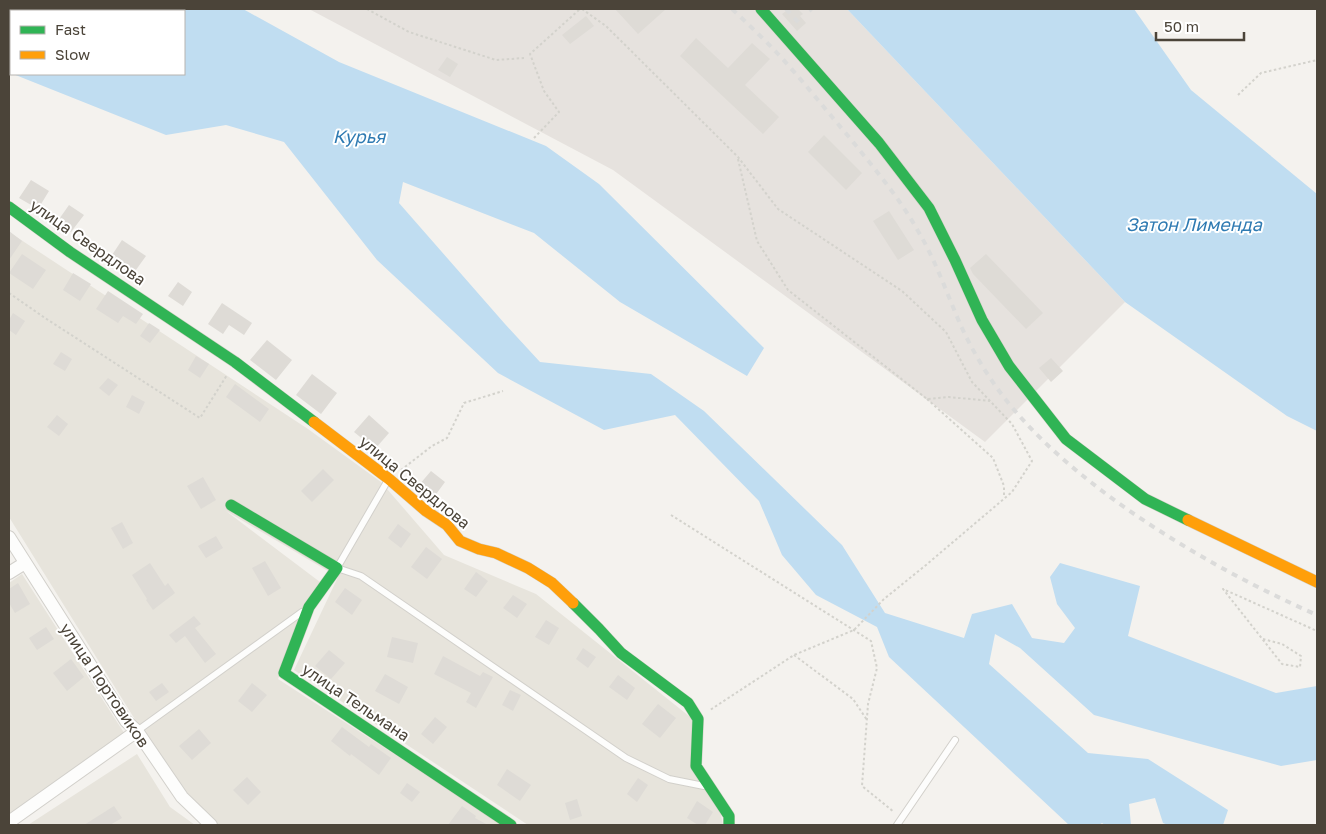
<svg xmlns="http://www.w3.org/2000/svg" width="1326" height="834" font-family="'Golos Text',sans-serif">
<rect width="100%" height="100%" fill="#f4f2ee"/>
<!-- residential -->
<path fill="#e7e4dc" d="M9,232l299,197 73,53 63,73 92,39 158,126 6,60 18,20 5,25h-195l-234,-155 44,-93 -112,-66 94,71 -42,97 226,146h-289l-33,-30 -173,-278z
M22,574l106,165 -119,79v-235z
M137,754l33,53 25,18h-167z"/>
<!-- industrial -->
<path fill="#e6e2de" d="M309,9h538l278,293 -140,140 -372,-272z"/>
<!-- water -->
<path fill="#c0ddf1" d="M9,9h234l96,53 207,84 53,38 165,164 -17,28 -127,-74 -86,-69 -131,-51 -4,21 106,121 35,38 111,12 53,37 138,134 43,68 79,25 8,-24 40,-10 20,34 32,5 11,-15 -18,-24 -7,-27 10,-14 80,23 -12,50 148,57 41,-7v74l-36,6 -187,-51 -74,-67 -25,-14 -6,30 99,89 60,6 80,51 -5,15h-55l-5,-2 -8,-25 -26,6 2,21h-26l-3,-2 -3,2h-30l-180,-168 -12,-30 -61,-32 -34,-40 -23,-54 -84,-86 -71,15 -106,-57 -121,-113 -93,-118 -58,-17 -60,10 -153,-61h171v-63h-173v62l-2,-1z
M847,9h287l57,81 126,104v237l-30,-15 -162,-114z"/>
<!-- building -->
<path fill="#dedbd6" d="M615,9h51l-28,25z
M789,9h9l5,5 -3,2 6,7 -9,8 -15,-17z
M586,16l8,10 -24,18 -8,-9z
M696,38l32,30 24,-25 18,16 -25,26 34,32 -16,17 -83,-78z
M447,57l11,7 -8,13 -12,-7z
M824,135l38,38 -16,17 -38,-38z
M31,180l18,11 -11,18 -19,-11z
M69,205l15,10 -13,17 -14,-10z
M889,211l25,39 -16,10 -25,-39z
M9,231l13,10 -13,19z
M122,240l24,16 -13,18 -23,-16z
M22,254l24,16 -13,19 -24,-16z
M986,254l57,59 -17,16 -53,-55 -3,-6z
M73,273l18,11 -11,17 -17,-11z
M178,282l14,10 -9,14 -15,-10z
M108,291l35,23 -7,10 -13,-8 -5,7 -22,-14z
M222,303l30,20 -8,12 -15,-10 -6,9 -15,-10z
M13,313l12,8 -9,14 -7,-5v-10z
M149,323l11,7 -10,13 -10,-7z
M267,340l25,20 -16,20 -26,-20z
M61,352l11,7 -7,12 -12,-7z
M196,356l13,8 -9,14 -12,-8z
M1051,358l12,13 -12,11 -12,-14z
M312,374l25,19 -16,21 -25,-19z
M108,378l10,7 -9,11 -10,-8z
M235,384l34,25 -9,13 -34,-25z
M132,395l13,7 -6,12 -13,-7z
M57,415l11,9 -9,12 -12,-9z
M369,415l20,18 -14,16 -21,-17z
M323,469l11,11 -22,22 -11,-11z
M431,471l14,11 -11,15 -15,-12z
M203,477l13,23 -15,9 -14,-23z
M122,522l11,21 -10,6 -12,-21z
M398,524l13,10 -10,14 -13,-10z
M216,536l7,12 -17,10 -8,-12z
M426,547l16,12 -15,20 -16,-12z
M265,561l16,27 -13,8 -16,-28z
M150,563l15,23 3,-3 7,10 -22,17 -7,-10 1,-1 -15,-24z
M476,572l12,9 -12,16 -12,-8z
M18,583l12,21 -15,9 -6,-10v-14z
M345,588l17,12 -10,15 -17,-13z
M513,595l14,9 -10,14 -14,-10z
M194,616l7,8 -6,4 21,26 -11,9 -20,-27 -9,7 -7,-8z
M546,620l13,8 -10,17 -14,-8z
M46,627l8,12 -17,11 -8,-12z
M392,637l26,6 -5,20 -26,-6z
M583,648l13,9 -8,11 -12,-9z
M329,650l16,13 -14,16 -16,-13z
M443,656l37,20 3,-4 10,5 -17,31 -10,-6 5,-9 -37,-19z
M71,659l13,18 -17,14 -14,-18z
M385,674l23,13 -9,17 -24,-13z
M618,675l17,13 -8,12 -18,-13z
M162,683l7,9 -13,9 -7,-9z
M252,683l15,12 -15,17 -14,-11z
M510,690l11,5 -8,16 -11,-6z
M658,704l18,14 -16,20 -18,-14z
M435,717l12,10 -14,17 -12,-10z
M342,727l27,20 2,-3 20,14 -12,17 -28,-21 -1,2 -19,-15z
M199,729l12,14 -19,17 -13,-14z
M507,769l24,16 -11,16 -23,-16z
M247,777l14,15 -13,13 -15,-15z
M638,778l10,7 -11,17 -10,-8z
M407,783l13,9 -8,10 -12,-9z
M577,799l5,17 -12,4 -5,-17z
M697,801l16,11 -8,13h-7l-11,-7z
M114,806l8,12 -12,7h-26z
M462,806l14,10 -1,2 13,7h-40z"/>
<g fill="none" stroke-linecap="round" stroke-linejoin="round">
<defs>
<path id="lane" d="M388,480l-51,88 24,8 265,182 43,21 35,7
M137,731l165,-119
M897,825l58,-85"/>
<path id="street" d="M9,537l117,184 11,10 45,66 29,28
M9,573l16,-10
M9,822l128,-91"/>
<path id="fast" d="M761,9l118,134 50,65 26,52 27,60 27,46 57,73 79,60 43,21
M9,207l61,45 165,110 79,60
M231,505l106,63 -28,39 -25,66 227,152
M573,603l26,26 22,24 67,50 10,16 -2,47 33,50v9"/>
<path id="slow" d="M314,422l75,57 37,32 21,14 13,16 19,8 17,4 32,15 24,15 21,20
M1188,520l129,62"/>
</defs>
<!-- lane casing -->
<use href="#lane" stroke="#d2d0cb" stroke-width="8"/>
<!-- street casing -->
<use href="#street" stroke="#d2d0cb" stroke-width="14"/>
<!-- fast casing -->
<use href="#fast" stroke="#d3cfc5" stroke-width="12"/>
<!-- slow casing -->
<use href="#slow" stroke="#d3cfc5" stroke-width="12"/>
<!-- path -->
<path stroke="#d3d2cc" stroke-width="2" stroke-dasharray="2.5 2.5" stroke-linecap="butt" d="M367,9l42,23 87,28 28,-2
M582,9l24,17 132,131 40,52 124,82 44,41 26,50 40,42 20,37 -20,31 -86,73 -42,34 -30,31 -60,25 -84,55
M1238,95l23,-22 56,-13
M534,138l25,-26 -15,-21 -14,-37 50,-45
M738,159l19,82 31,49 139,109 22,-2 41,4
M9,293l36,25 155,100 27,-43
M927,399l66,59 11,28v11
M401,470l31,-24 15,-8 17,-35 39,-12
M671,515l200,126 6,27 -9,36 -6,82 32,26
M1263,639l19,5 19,12 -1,11 -18,-3 -59,-75 94,42
M794,655l59,44 14,21"/>
<!-- lane -->
<use href="#lane" stroke="#fdfdfc" stroke-width="6"/>
<!-- street -->
<use href="#street" stroke="#fdfdfc" stroke-width="12"/>
<!-- fast -->
<use href="#fast" stroke="#30b455" stroke-width="11"/>
<!-- slow -->
<use href="#slow" stroke="#ff9f0a" stroke-width="11"/>
<!-- rail -->
<path stroke="#dbdbda" stroke-width="4" stroke-dasharray="6 6" stroke-linecap="butt" d="M732,9c16,15 32,30 46,45 25,27 47,55 71,83 24,30 50,60 69,94 18,30 29,63 43,95 12,26 27,51 45,74 32,40 70,72 111,102 63,45 130,82 200,113
M786,9l14,15
M810,9l2,2"/>
</g>
<g text-anchor="middle" stroke-width="4" stroke-linejoin="round" paint-order="stroke">
<!-- street labels -->
<g font-size="16" fill="#4b4439" stroke="#fff">
<text transform="translate(88 242) rotate(35)" y="6">улица Свердлова</text>
<text transform="translate(415 482) rotate(39)" y="6">улица Свердлова</text>
<text transform="translate(105 685) rotate(56)" y="6">улица Портовиков</text>
<text transform="translate(356 702) rotate(34)" y="6">улица Тельмана</text>
</g>
<!-- water labels -->
<g font-size="18" font-style="italic" fill="#2e7ab2" stroke="#fff">
<text x="359" y="143">Курья</text>
<text x="1194" y="231">Затон Лименда</text>
</g>
</g>
<!-- border -->
<rect width="1326" height="834" fill="none" stroke="#4b4439" stroke-width="20"/>
<!-- legend -->
<rect x="10" y="10" width="175" height="65" fill="#ffffff" stroke="#b7b4b0"/>
<rect x="20" y="26" width="25" height="8" fill="#30b455" stroke="#b7b4b0"/>
<text x="55" y="35" font-size="15" fill="#4b4439">Fast</text>
<rect x="20" y="51" width="25" height="8" fill="#ff9f0a" stroke="#b7b4b0"/>
<text x="55" y="60" font-size="15" fill="#4b4439">Slow</text>
<!-- scale -->
<path d="M1156 32v8h88v-8" fill="none" stroke="#4b4439" stroke-width="2.5"/>
<text x="1164" y="32" font-size="15" fill="#4b4439" stroke="#ffffff" stroke-width="4" paint-order="stroke">50 m</text>
</svg>
